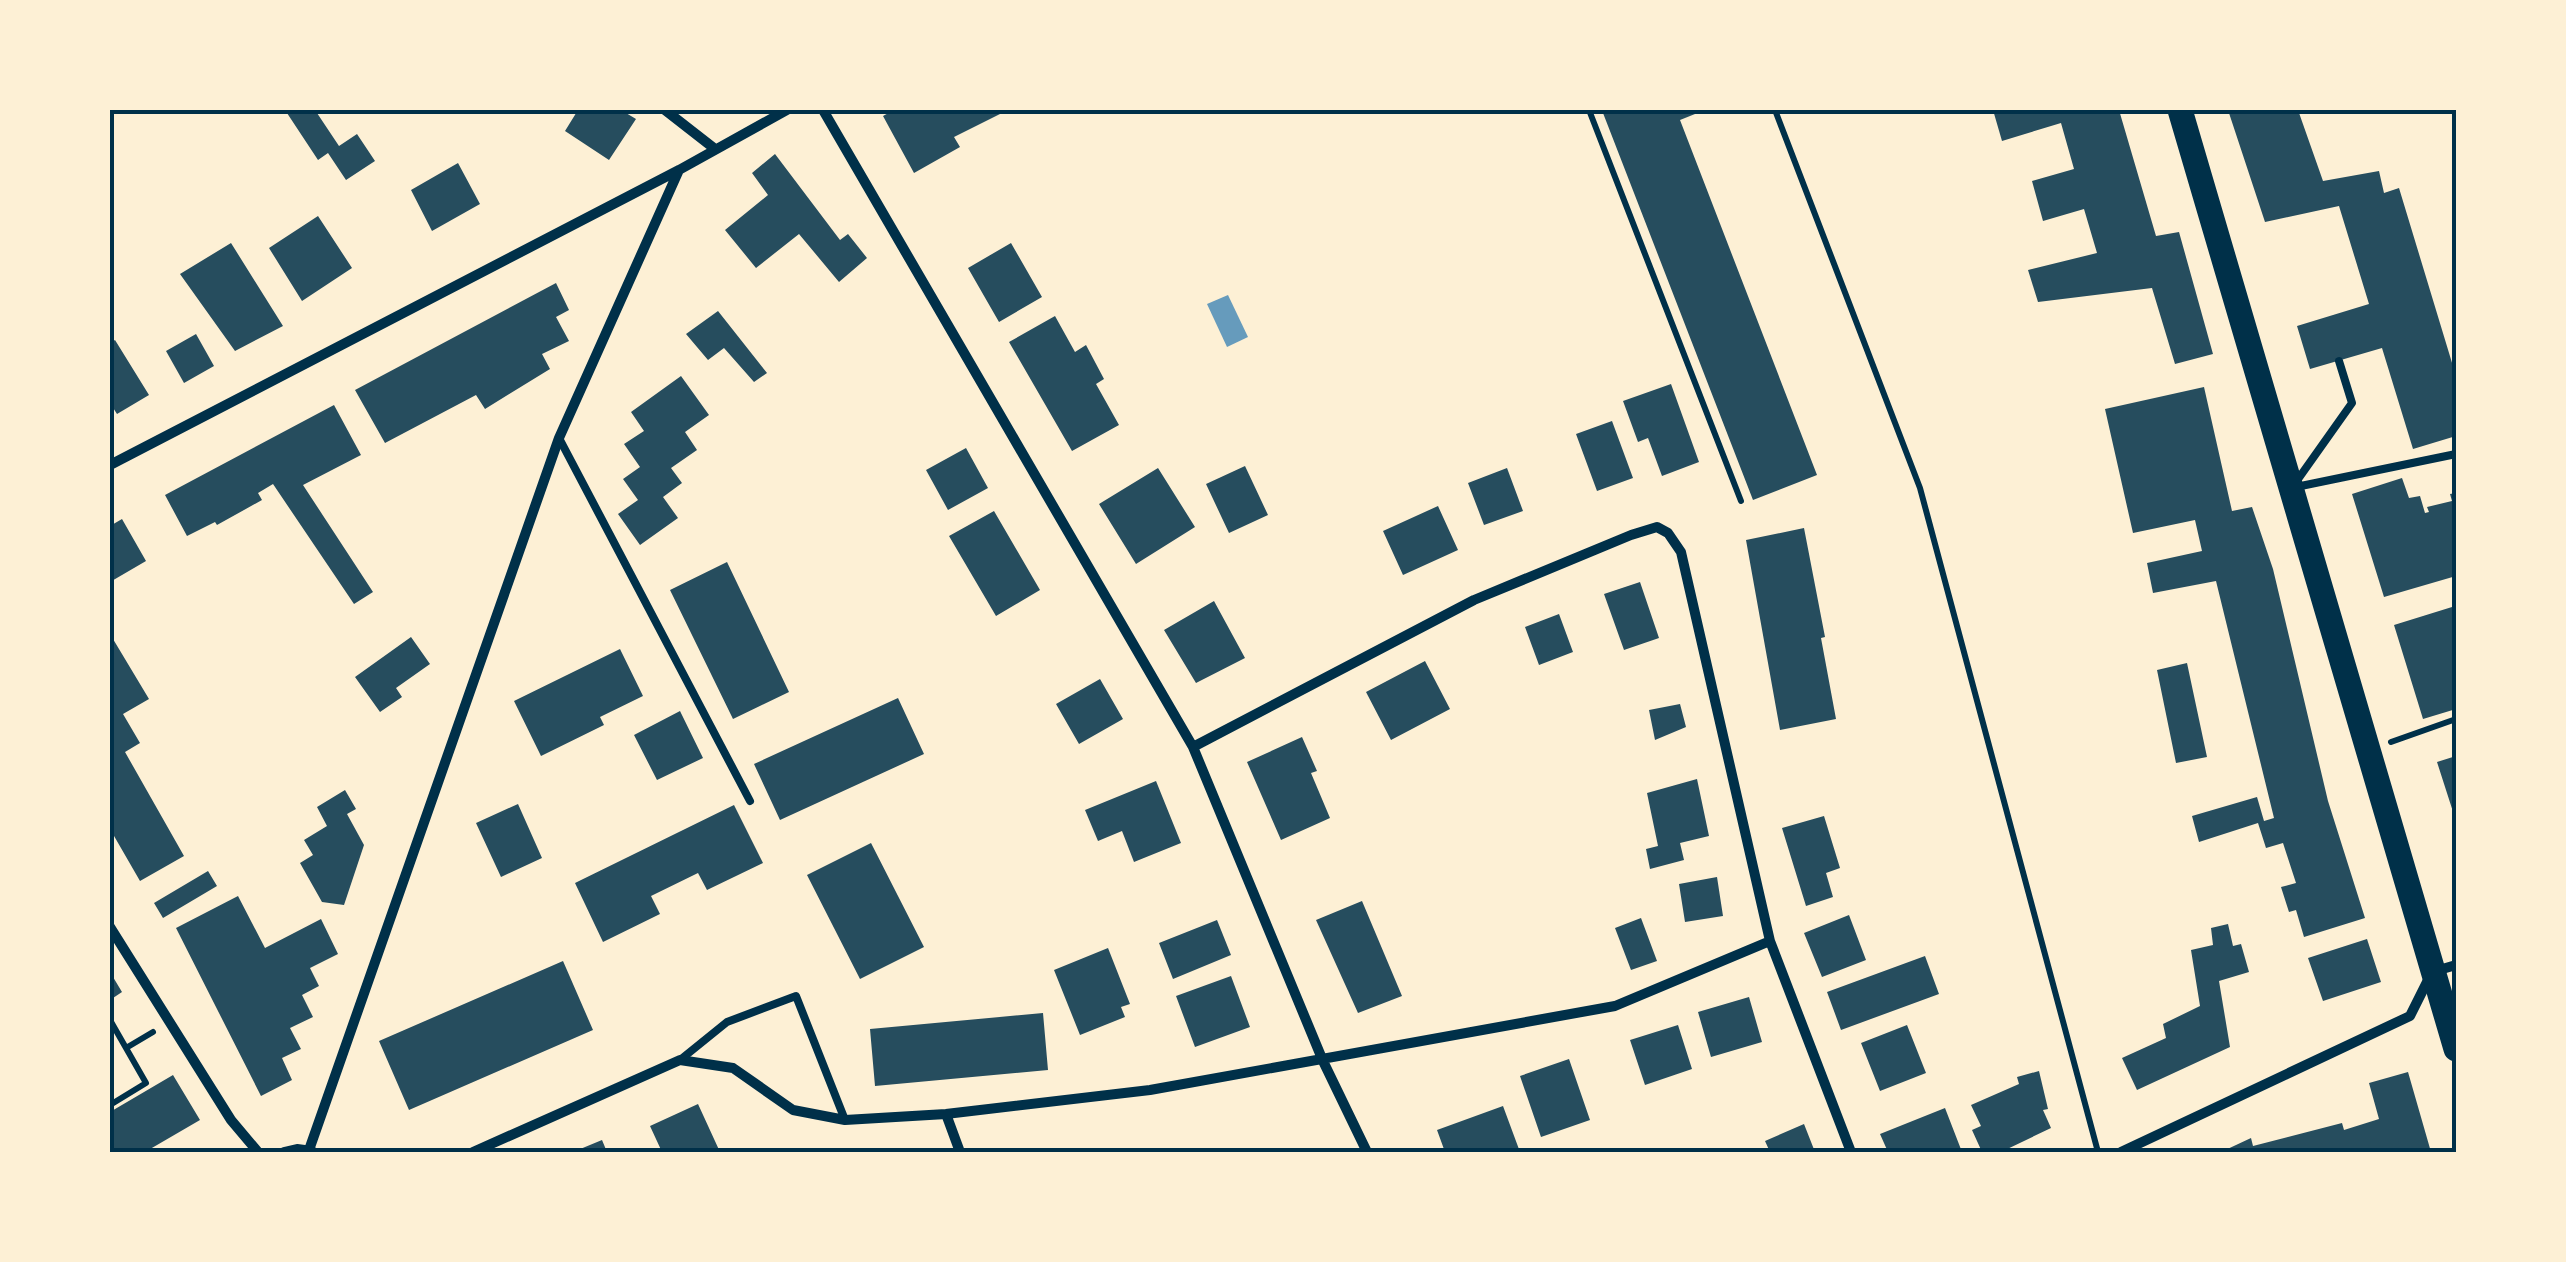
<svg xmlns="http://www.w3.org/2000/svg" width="2566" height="1262" font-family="'Roboto Condensed',sans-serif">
<rect width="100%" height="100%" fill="#fdf0d5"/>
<!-- water -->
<path fill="#669bbc" d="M1228,295l20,42 -21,10 -20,-43z"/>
<!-- building -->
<path fill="#264d5e" d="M285,110h30l24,36 18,-12 18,27 -29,19 -18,-27 -10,7z
M578,110h43l15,9 -27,41 -44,-29z
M894,110h114l-54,27 6,10 -46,26 -31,-57z
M1612,110h93l-25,10 137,355 -64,25 -150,-387z
M1993,110h126l37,126 23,-4 34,122 -38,10 -23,-76 -114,14 -10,-32 69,-17 -13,-44 -41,12 -11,-40 42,-12 -13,-46 -59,18z
M2228,110h70l25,71 56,-10 5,22 15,-5 57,188v60l-43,13 -31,-101 -72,21 -13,-43 72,-22 -30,-98 -74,16z
M775,154l65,86 8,-6 19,24 -28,24 -40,-48 -43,34 -31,-38 43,-35 -16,-22z
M458,163l22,41 -48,27 -21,-41z
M318,216l34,52 -50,33 -33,-53z
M231,243l52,83 -48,25 -55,-77z
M1011,243l31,54 -43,25 -31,-54z
M556,283l13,27 -13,7 13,24 -27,13 8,15 -65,40 -9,-14 -91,48 -30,-53z
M718,311l49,62 -13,9 -30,-34 -16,12 -22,-26z
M1055,316l20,36 11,-7 18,34 -8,5 23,41 -47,26 -63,-109z
M196,334l18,32 -30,17 -18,-32z
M115,340l34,55 -32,19 -7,-11v-60z
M681,376l28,39 -24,17 12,18 -26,18 11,15 -19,14 15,21 -38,27 -22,-31 20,-14 -15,-21 17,-12 -16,-23 20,-13 -13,-19z
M1671,384l28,78 -37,14 -14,-38 -10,4 -15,-41z
M2204,387l28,124 20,-4 21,62 55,232 37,117 -61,19 -8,-27 -7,2 -8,-25 15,-4 -13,-40 -17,5 -8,-25 -59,19 -7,-26 65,-19 7,24 10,-3 -58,-237 -63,12 -6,-30 55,-12 -7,-31 -62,13 -28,-124z
M334,405l27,50 -58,30 70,107 -19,12 -81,-120 -15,9 4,7 -45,25 -2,-3 -28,14 -22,-41z
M1612,421l21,57 -36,13 -21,-57z
M966,448l22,40 -40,22 -22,-40z
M1245,466l23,49 -39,18 -23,-49z
M1158,468l37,59 -59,37 -37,-60z
M1507,468l16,43 -39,14 -16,-42z
M2402,478l7,20 11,-2 5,17 4,-1 -2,-5 25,-6 -2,-7 6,-1v83l-72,21 -32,-103z
M1438,506l20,44 -55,25 -20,-44z
M994,511l46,79 -44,26 -47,-80z
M122,519l24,42 -36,21v-56z
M1804,528l21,109 -4,1 15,81 -56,11 -34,-190z
M727,562l62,130 -56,27 -63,-129z
M1640,582l19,56 -35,12 -20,-56z
M1214,601l31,57 -49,25 -32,-53z
M2452,607l4,14v88l-33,10 -29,-94z
M1559,614l14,38 -34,13 -14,-38z
M110,634l39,65 -26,15 17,29 -15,9 59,104 -44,25 -30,-52z
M411,637l19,27 -34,24 6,9 -22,15 -25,-35z
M620,649l23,47 -43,21 4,8 -63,31 -27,-55z
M1425,661l25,48 -59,31 -25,-48z
M2187,663l20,94 -31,6 -19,-93z
M1100,679l23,40 -44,25 -23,-40z
M898,698l26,56 -144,66 -26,-56z
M1680,704l6,23 -31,13 -6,-30z
M680,711l23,47 -46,22 -23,-45z
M1302,737l15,34 -6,2 19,45 -49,22 -34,-78z
M2456,756v62h-1l-18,-56z
M1697,779l12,57 -29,7 4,17 -34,9 -4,-20 12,-3 -11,-53z
M1156,781l25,62 -47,19 -12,-31 -24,10 -13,-31z
M345,790l11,19 -9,5 17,31 -20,60 -22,-3 -22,-39 13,-8 -9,-15 23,-14 -10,-19z
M518,804l24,54 -41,19 -25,-54z
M734,805l29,58 -56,27 -9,-17 -47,23 9,18 -57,28 -28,-59z
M1824,816l16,52 -14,5 7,24 -27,9 -24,-78z
M871,843l53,104 -64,32 -53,-104z
M208,871l9,15 -54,32 -9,-15z
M1717,877l6,39 -38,6 -6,-38z
M238,896l27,52 56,-29 17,35 -28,14 9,18 -17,9 11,22 -23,11 11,21 -19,9 10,22 -31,16 -85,-168z
M1362,901l40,95 -44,17 -42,-93z
M1849,915l17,45 -44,17 -18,-44z
M1641,918l16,43 -26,9 -16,-42z
M1217,920l14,35 -58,24 -14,-36z
M2228,924l5,22 8,-2 8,28 -30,9 11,66 -93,43 -15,-32 44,-20 -3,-14 37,-18 -9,-56 22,-5 -2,-17z
M2367,939l14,43 -58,19 -15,-43z
M1108,948l22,56 -9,3 4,10 -45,18 -26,-65z
M1925,956l14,38 -98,36 -14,-38z
M563,961l30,69 -184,80 -30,-69z
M110,972l12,20 -12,8z
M1231,976l19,51 -55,20 -19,-51z
M1749,997l13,45 -51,15 -13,-45z
M1043,1013l5,57 -173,16 -5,-57z
M1678,1025l14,44 -47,16 -15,-45z
M1907,1025l19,48 -46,18 -19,-48z
M1569,1059l21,61 -49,17 -21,-61z
M2039,1071l9,38 -5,1 8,18 -50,24h-19l-10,-22 9,-4 -10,-21 48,-21 -2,-7z
M2408,1072l23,80h-210l30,-14 2,8 89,-23 2,7 35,-11 -10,-36z
M173,1075l27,45 -55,32h-35v-40z
M698,1104l22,48h-58l-12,-26z
M1503,1106l17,46h-75l-8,-22z
M1945,1108l17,44h-74l-8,-18z
M1804,1124l11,28h-45l-5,-11z
M602,1140l5,12h-34z"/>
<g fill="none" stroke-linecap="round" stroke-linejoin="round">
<!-- path -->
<path stroke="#003049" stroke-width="6" d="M1589,110l152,391
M1775,110l145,378 178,664
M2391,742l65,-23
M110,1020l16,28
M110,1105l36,-22 -20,-35 27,-16"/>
<!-- service -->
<path stroke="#003049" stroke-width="8" d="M559,438l191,363
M2296,482l56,-79 -13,-42
M2296,487l160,-33
M680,1060l47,-38 69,-26 49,124"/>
<!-- minor -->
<path stroke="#003049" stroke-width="10" d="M665,110l50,39
M823,110l370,637 130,314 44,91
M110,465l569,-295 108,-60
M1193,747l281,-147 157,-65 26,-8 11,6 13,19 89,389 81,211
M110,927l121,193 27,32
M946,1114l14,38
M309,1150l250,-712 120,-268
M284,1152l13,-3 15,2
M473,1152l207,-92 53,8 60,42 52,10 101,-6 204,-24 465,-84 155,-65
M2121,1152l289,-136 22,-44 24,-7"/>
<!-- primary -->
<path stroke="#003049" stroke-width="25" d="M2180,110l276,939"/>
</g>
<!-- border -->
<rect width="2566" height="1262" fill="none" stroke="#fdf0d5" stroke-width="225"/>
<rect x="112" y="112" width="2342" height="1038" fill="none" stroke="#003049" stroke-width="4"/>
</svg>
